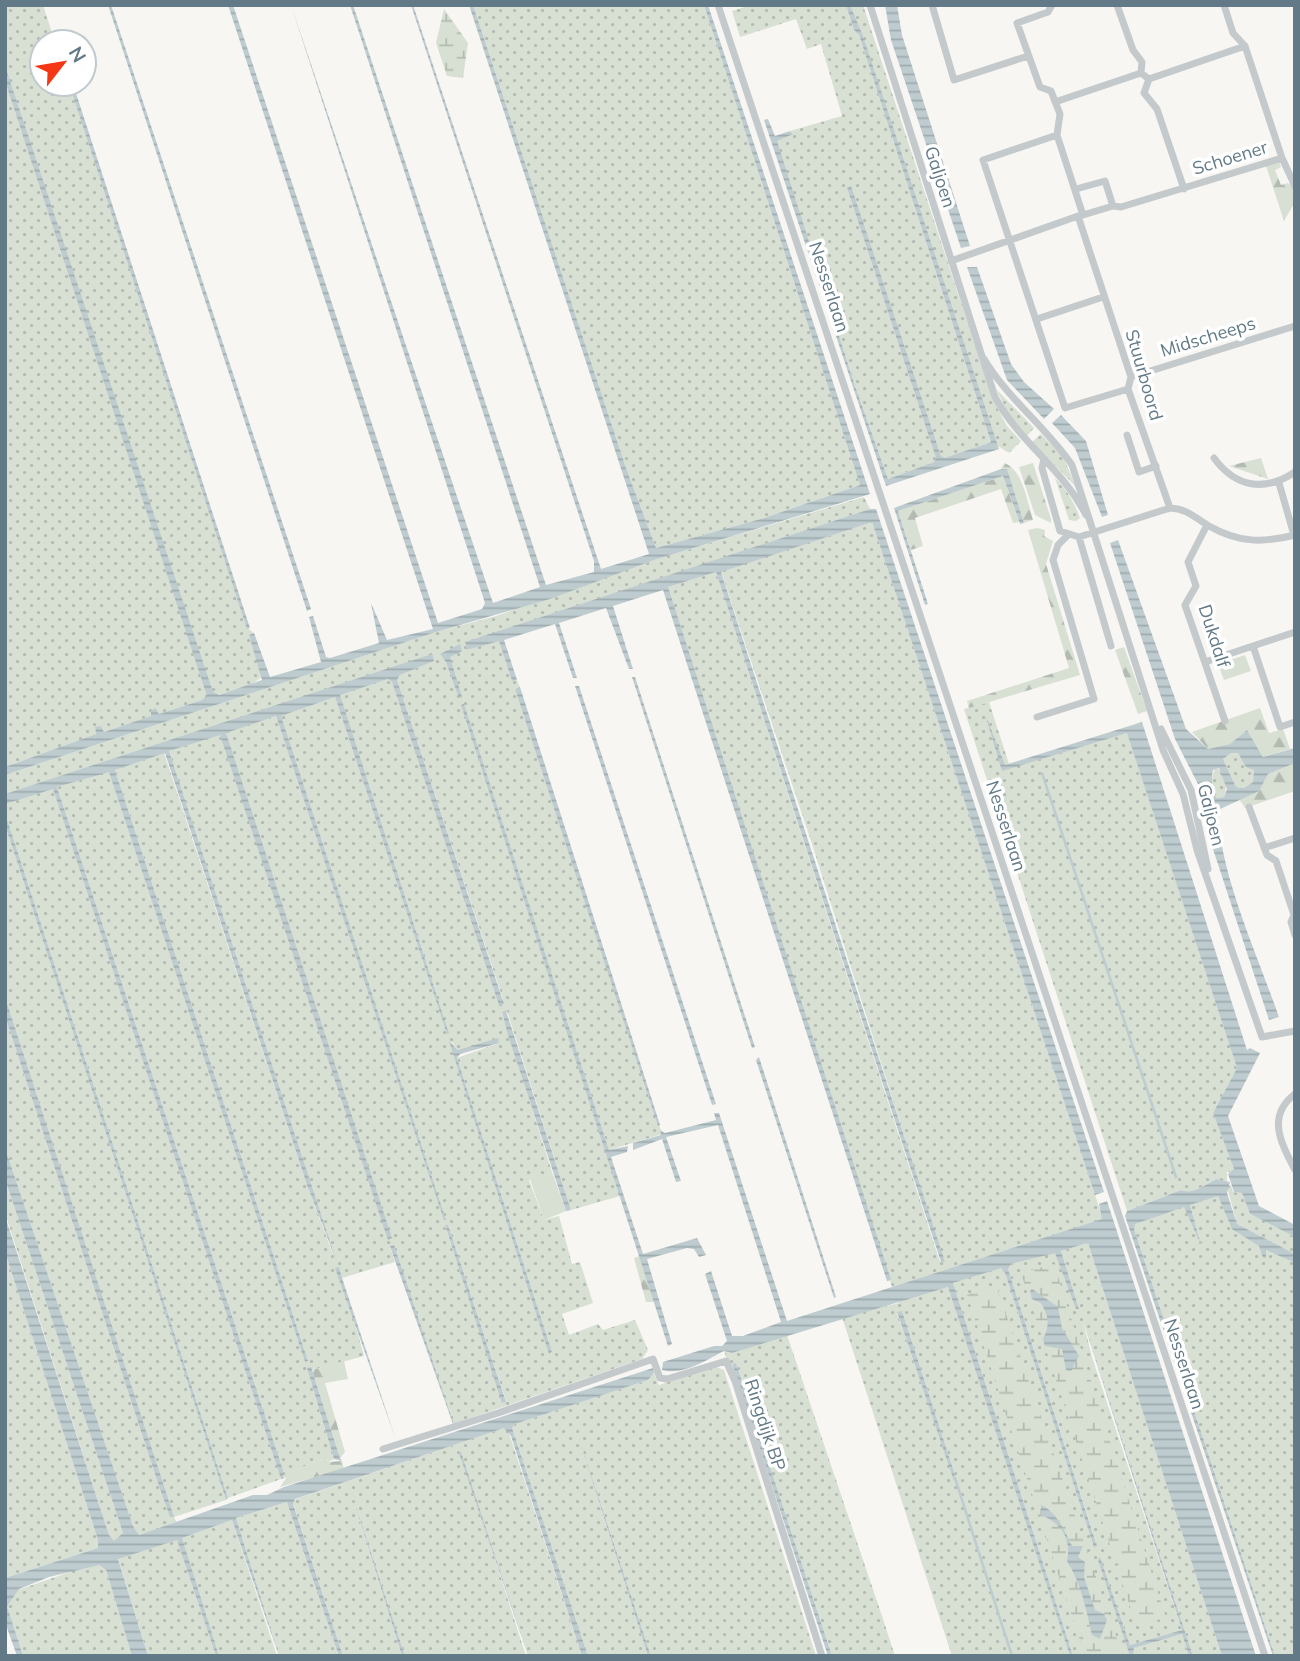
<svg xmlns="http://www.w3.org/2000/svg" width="1300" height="1661" font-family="Mulish,sans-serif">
<defs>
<pattern id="grass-dots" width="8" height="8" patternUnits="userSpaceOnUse" patternTransform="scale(1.75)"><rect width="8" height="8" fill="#d8dfd3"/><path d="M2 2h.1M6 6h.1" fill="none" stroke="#b3bab1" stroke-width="1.8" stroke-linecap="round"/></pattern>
<pattern id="forest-firs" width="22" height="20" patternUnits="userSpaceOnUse" patternTransform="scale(1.75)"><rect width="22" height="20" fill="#d8dfd3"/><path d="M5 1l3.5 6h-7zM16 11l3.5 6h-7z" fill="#b3bab1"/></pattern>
<pattern id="wetland-marsh" width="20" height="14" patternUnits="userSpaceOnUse" patternTransform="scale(1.75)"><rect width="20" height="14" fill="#d8dfd3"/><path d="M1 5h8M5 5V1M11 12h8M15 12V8" fill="none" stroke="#b3bab1"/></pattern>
<pattern id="water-rules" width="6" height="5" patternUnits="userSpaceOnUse" patternTransform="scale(1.75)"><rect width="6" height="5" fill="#beccd0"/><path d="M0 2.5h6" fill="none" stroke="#9eabae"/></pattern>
</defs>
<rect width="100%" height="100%" fill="#f7f6f3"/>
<!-- grass -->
<path fill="url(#grass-dots)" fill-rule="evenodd" d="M5,5h38l12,37h-13v42h27l178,544 7,5 -5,2 14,41 -11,8 -93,30 -3,-6 -4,8 -48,16 -3,-6 -6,2 1,6 -91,33v-686l17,51 2,-4 -19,-62z
M473,5h231l156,480 -96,33 -108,30 -30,-80z
M751,5h95l8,25 5,5 132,407 -46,17 -4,-3 -91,-269 -3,1 89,270 -2,4 -46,17 -34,-96 -78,-242 17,-8 -3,-2 52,-15 -21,-72 -14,5 -11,-30 -56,18 -8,-26z
M850,5h13l130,395 14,26 14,15 -12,12 -11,-7z
M996,389l38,39 -7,8 -16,-17z
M1041,434l22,23 13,30 -44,-45z
M1055,478c12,12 19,24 25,40l-4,3 -7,-1z
M864,497l6,12 -405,134 3,7 31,-10 13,41 5,-1 3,7 -5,2 147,445 -53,16 -145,-445h-2l158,491 -49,14 -64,-199 -5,2 50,159 -23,8 15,40 15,-4 13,48 8,-2 13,41 -31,11 7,21 29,-11 5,6 32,-10 13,30 -6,9 -189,65 -59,-178 -4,1 5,15 -53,16 -3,-11 25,89 -52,14 -5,-2 27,91 -6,3 -1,-4 -40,15v4l-4,2v-9l-226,-683 52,-16 196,591 3,-1 -193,-591 49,-17 143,432 28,75 -166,-509 51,-17 169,505 2,-1 -166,-506 51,-16 170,504 -166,-505 55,-18 112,337 -108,-340 49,-15 4,3 108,323 3,-6 -106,-319 3,-5 34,-14 -429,133v-19l428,-142 63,-17 158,-56zM451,1041l7,9 41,-7 -42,15 95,294 -2,2zM448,1225l58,176 -3,2 -58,-177z
M872,522l231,697 -211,68 -225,-700 49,-15 224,690h4l-132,-418 -91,-273z
M989,702l21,65 117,-35 110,336 -24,45 21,56 -3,4 -4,-2v11l-12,-3c-10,6 -22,16 -34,11l-54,21 -163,-502z
M1231,753h7l8,13 8,4 -1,12 -9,6 -8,-1 -13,-28z
M1216,768c12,4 11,20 8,29l-7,1c-5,-7 -7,-24 -1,-30z
M53,788l228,691 -53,19 -223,-685v-9z
M5,825l221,675 -52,17 3,6 -38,12 -6,-9 -128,-378v-132l151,461 17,40 -168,-520z
M5,1179l118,354 -4,7 -5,2 -5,-7 -104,-322z
M1231,1185l2,7 9,1 8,21 45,23v17l-58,-30 -10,-37z
M1218,1195l12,29 35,25 30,14v393h-20l-141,-427v-5l50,-18 17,39 -11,-40z
M1088,1243l134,413h-29l-110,-335 9,36 90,273 -52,15 -30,-88 30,99h-57l-120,-373 48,-16 4,6 89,273 3,-1 -89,-276 3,-5 44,-12 24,57 -18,-58z
M5,1252l93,288v8l-93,30z
M948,1287l3,5 119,364h-118l-110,-339 53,-13 4,-1v-3zM902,1311l53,164 -1,4 -57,-166z
M787,1335l97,287 11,34h-63l-96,-293 -7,2 -5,-14 8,2z
M714,1366l10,4 92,286h-165l-79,-239 76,239h-60l-76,-228 3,-4 133,-44 6,-7 5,12z
M504,1428l4,2 74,226h-54l-67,-203 65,203h-121l-56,-169 53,169h-59l-50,-153 3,-4z
M287,1502l2,2 50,152h-60l-43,-138z
M232,1520l45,136h-58l-33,-102 -5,-16z
M177,1539l39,117h-68l-30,-98z
M90,1565h9l7,5 26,86h-109l-16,-50 8,-15z
M1182,1634l7,22h-56l1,-8z"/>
<!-- forest -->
<path fill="url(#forest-firs)" d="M1279,162l2,5 -6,3 6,15 7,-2 7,4v15l-11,19 -18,-55z
M1261,458l7,21 -39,-13z
M1004,463c19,6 23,39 29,57l-9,3 -17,-53 -6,-1z
M1033,463l18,56v4l-16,-8 -16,-48z
M1003,476l16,46 -6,1 -12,-34 -86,29 8,28 -12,4 -13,-39z
M1037,528l8,2 -1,6 9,5 -7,23 34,111 -111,33 -2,-7 102,-33 -41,-138z
M1124,647l23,64 -9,3 -23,-64z
M1260,708l9,25 14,-4 7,20 -27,8 -16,-27 -17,14 -22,5 -16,-17z
M1295,763v28l-50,17 -6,-9 19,-8 10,-17z
M640,1256l14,46h-8l-12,-44z
M344,1361l4,18 -23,4 20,69 -5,6 -28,-88z
M327,1458l1,4 14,-1 2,8 -64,18 7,-10 -1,-4z"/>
<!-- wetland -->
<path fill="url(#wetland-marsh)" d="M444,9l24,34 -5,35 -16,-2 -11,-33z
M1054,1264l112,354 -30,7 -115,-352z
M996,1285l127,371h-38l-118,-361z"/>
<!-- park -->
<path fill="#d8dfd3" d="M1245,655l6,16 -27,9 -6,-16z
M552,1172l14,39 -22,9 -14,-41z"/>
<!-- water -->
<path fill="url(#water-rules)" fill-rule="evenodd" d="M108,5h3l200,604 -4,2z
M228,5h5l205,618 44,-14 3,-6 -194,-598 202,598 47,-16 -190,-582h3l193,580 48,-13v-11l-183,-556h2l188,564 48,-15 -180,-549h4l153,463 30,80 108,-30 96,-33 -156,-480h4l162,489 -216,66 -104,39 -117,34 -428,142v-8l91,-33 -1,-7 6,-1 3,6 47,-16v-6l5,-2 3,6 43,-14 5,-4 -202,-615v-15l208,626 6,3 43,-15 -13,-45 5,-2 16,44 51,-15 -12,-45 4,-1 13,41 4,1 49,-15 -8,-40 16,37 46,-11z
M846,5h4l13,31 136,413 -113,37 -122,-366 4,-1 7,17 15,-5 3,3 -16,7 77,242 34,96 46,-17 2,-4 -89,-270 4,-2 90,270 4,2 46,-16 -132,-407 -5,-5z
M885,5h12l5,30 68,211 -9,2 -70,-208z
M69,84h4l177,544 -3,1z
M967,267h10l34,97 13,18 30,27 -10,10 -37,-39z
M1061,415l25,26 22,74 -6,2 -27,-69 -23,-25z
M1001,469h6l17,54 -4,1 -17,-48 -105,35 30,93 -3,1 -31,-97z
M870,509h6l228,683 -9,3 -223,-673 -151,50 224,690h-4l-225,-690 -48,15 223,693 -4,1 -224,-691 -50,16 20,63h-4l-23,-61 -47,15 18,55h-4l-18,-54 -51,16 13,40 -5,1 -13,-40 -32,9 -2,-8z
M1118,540l68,189 22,20 22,-5 17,-14 16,27 32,-9v15l-27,11 -9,17 -41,19c1,63 40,146 61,207l-10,3 -56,-171 -14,-63 -24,-47 -65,-196zM1231,753h7l8,14 8,3 -1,12 -9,6 -8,-1 -13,-28zM1219,768l8,21 -3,8 -7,1c-5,-6 -6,-20 -4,-28z
M460,644l2,7 -12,6 12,40 -3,1 -13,-36 -6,-8z
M432,654l2,7 -34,14 -3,5 107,324 -5,1 -107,-323 -4,-3 -48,16 109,339h-2l-112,-337 -54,19 165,504h-2l-168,-504 -50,17 166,505 -4,2 -168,-505 -51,16 167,509 -29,-75 -142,-432 -50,17 193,591 -3,1 -196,-590 -52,15 226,683v9h-2l-228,-690 -48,15v-10z
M632,677h3l120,370 -3,1z
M575,686h4l137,418 -4,1z
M520,687l140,438 -2,1 -143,-437z
M464,704l145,446 19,-4 -1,6 -16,5 32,97 54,-16 9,17 -7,2 -5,-8 -7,-1 -40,11 25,85 -4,2 -207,-641z
M985,714l20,51 137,-43 105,328 3,-2 10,5 -32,63 31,90 36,19v12l-45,-23 -8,-21 -8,-1 -6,-18 6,-5 -21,-56 24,-45 -110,-335 -125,38z
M5,813l223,685 -2,2 -221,-675z
M5,997l169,520h-4l-14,-40 -151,-461z
M506,1011l65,199 -5,1 -58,-176 -6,-23z
M498,1038l1,5 -39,11 -3,4 95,294 -3,2 -100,-313 9,9z
M759,1057l77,240 -2,1 -78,-238z
M714,1113h5l68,208 315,-102 -3,-15 8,-3 149,455h-34l-134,-413 -27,8 18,58h-3l-21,-56 -44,11 -3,5 89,277 -3,1 -89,-274 -4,-5 -48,15 120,373h-3l-122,-369 -216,66 -8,-2c-16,8 -41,25 -62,19l1,-8 51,-16h8l5,-5 -22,-67 6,-3 21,65h11l38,-14 -63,-197 -52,12 15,44 -5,1 -14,-43 -29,11v-7l28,-8 -1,-5 5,3 51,-13z
M5,1148l128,378 6,9 114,-40h14l17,-8 369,-119 1,5 -6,7 -133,44 -3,4 76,228h-6l-71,-220 -7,-8 -209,71 -2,5 50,152h-4l-52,-154 -51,16 43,138 -47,-136 -50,18 37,118h-3l-39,-116 -59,19 30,97h-16l-26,-86 -7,-5 -50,12 -30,12 -12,17 16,50h-6l-12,-34v-44l93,-30v-8l-93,-288v-36l104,319 5,6 9,-8 -118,-354z
M1216,1179l14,3 -3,11 10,31 58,30v9l-29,-13v8h-3l-4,-12 -27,-17 -14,-33 -28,9 11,40 -17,-38 -49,17 -1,5 141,427h-2l-148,-440 2,-5 54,-21c12,5 25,-6 35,-11z
M445,1225h3l58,177 -4,1z
M394,1245l59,177v2l-60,-169 -3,-9z
M339,1267l3,11 54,162 -61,-172z
M1032,1289l26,18 4,21 17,28 -8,15 -5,-1 -4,-21 -17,-3 -2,-7c7,-14 6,-22 -2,-36l-9,-4 -2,-8z
M902,1311l53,164 -1,6 -57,-169z
M1083,1321l110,335h-4l-7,-22 -48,14 -1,8h-3l-32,-96 2,-3 30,88 52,-15z
M736,1363l96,293h-4l-96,-292z
M311,1367l29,91 2,3 -8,-2 -27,-91z
M572,1417l79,239h-3z
M461,1452l67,204 -69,-203z
M349,1486l56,170h-3z
M1041,1505c16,7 23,25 31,41h11l-5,11 7,5 -1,15 11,33 9,4 3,6 -7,19 -8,-4c-6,-26 -11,-52 -25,-74 5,-22 -6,-38 -26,-46z"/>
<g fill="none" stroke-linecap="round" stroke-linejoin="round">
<!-- stream -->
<path stroke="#beccd0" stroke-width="2.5" d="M1042,773l134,404
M955,1478l57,178"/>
<!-- minor -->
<path stroke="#c4c9cc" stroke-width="7" d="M718,5l547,1651
M870,5l125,392c24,45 68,72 91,118
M932,5l22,75 74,-24
M1052,5l-4,7 -31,11 23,64 11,4 9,23 -3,21 26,80 -5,1
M1117,5l16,45 9,12 -1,11 8,6 -5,14 13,16 27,80
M1149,79l96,-33
M1055,102l86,-29
M1057,135l-74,25 82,248 63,-19
M1282,158l13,28
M1076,189l29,-8 8,25 8,1 161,-49 -37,-112 -12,-13 -9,-28
M1083,215l30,-9
M1078,216l53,161 -3,12 42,119
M951,261l127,-45
M1037,319l66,-22
M984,359c24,40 62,68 88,106l91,285 20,44 14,56 65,187 33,-6
M1131,377l164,-51
M1127,435l12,37 17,-6
M1214,458c22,30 51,34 81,14
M1044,459l-2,9 18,63 19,6 91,-29c18,1 25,10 39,18 30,17 54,17 86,9
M1279,483l15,52
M1207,525l-19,37 8,24 -11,19 40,116
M1079,537l32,109
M1253,646l27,81 15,-5
M1205,662l90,-30
M1037,717l57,-18 -41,-139 5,-15 9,-9
M1161,729l30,61 17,79
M1249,807l18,48 9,6 18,54 -3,7 4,13
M1264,848l31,-10
M1295,1094c-29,22 -14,49 0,76
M383,1449l115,-36 155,-54 7,19 7,1 59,-18 9,20 87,275"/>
</g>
<g text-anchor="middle" stroke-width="7" stroke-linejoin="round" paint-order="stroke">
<!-- street labels -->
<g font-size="18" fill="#627a87" stroke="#fff">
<text transform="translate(1230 158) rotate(-17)" y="6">Schoener</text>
<text transform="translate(940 177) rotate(72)" y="6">Galjoen</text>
<text transform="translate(829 287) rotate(72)" y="6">Nesserlaan</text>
<text transform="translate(1208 337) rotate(-17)" y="6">Midscheeps</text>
<text transform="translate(1144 375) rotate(74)" y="6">Stuurboord</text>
<text transform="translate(1214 636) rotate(72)" y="6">Dukdalf</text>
<text transform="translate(1211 815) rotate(76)" y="6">Galjoen</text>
<text transform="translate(1006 826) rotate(72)" y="6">Nesserlaan</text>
<text transform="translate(1184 1364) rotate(72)" y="6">Nesserlaan</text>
<text transform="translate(765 1425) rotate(72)" y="6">Ringdijk BP</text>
</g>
</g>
<!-- border -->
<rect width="1300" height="1661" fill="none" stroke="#627a87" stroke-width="14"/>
<!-- north arrow -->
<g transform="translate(63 63) rotate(59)"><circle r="33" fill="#ffffff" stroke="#c0cacf" stroke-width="2"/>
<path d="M0-5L12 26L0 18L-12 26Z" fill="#f53715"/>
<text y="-10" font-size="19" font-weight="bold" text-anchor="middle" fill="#627a87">N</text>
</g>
</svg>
